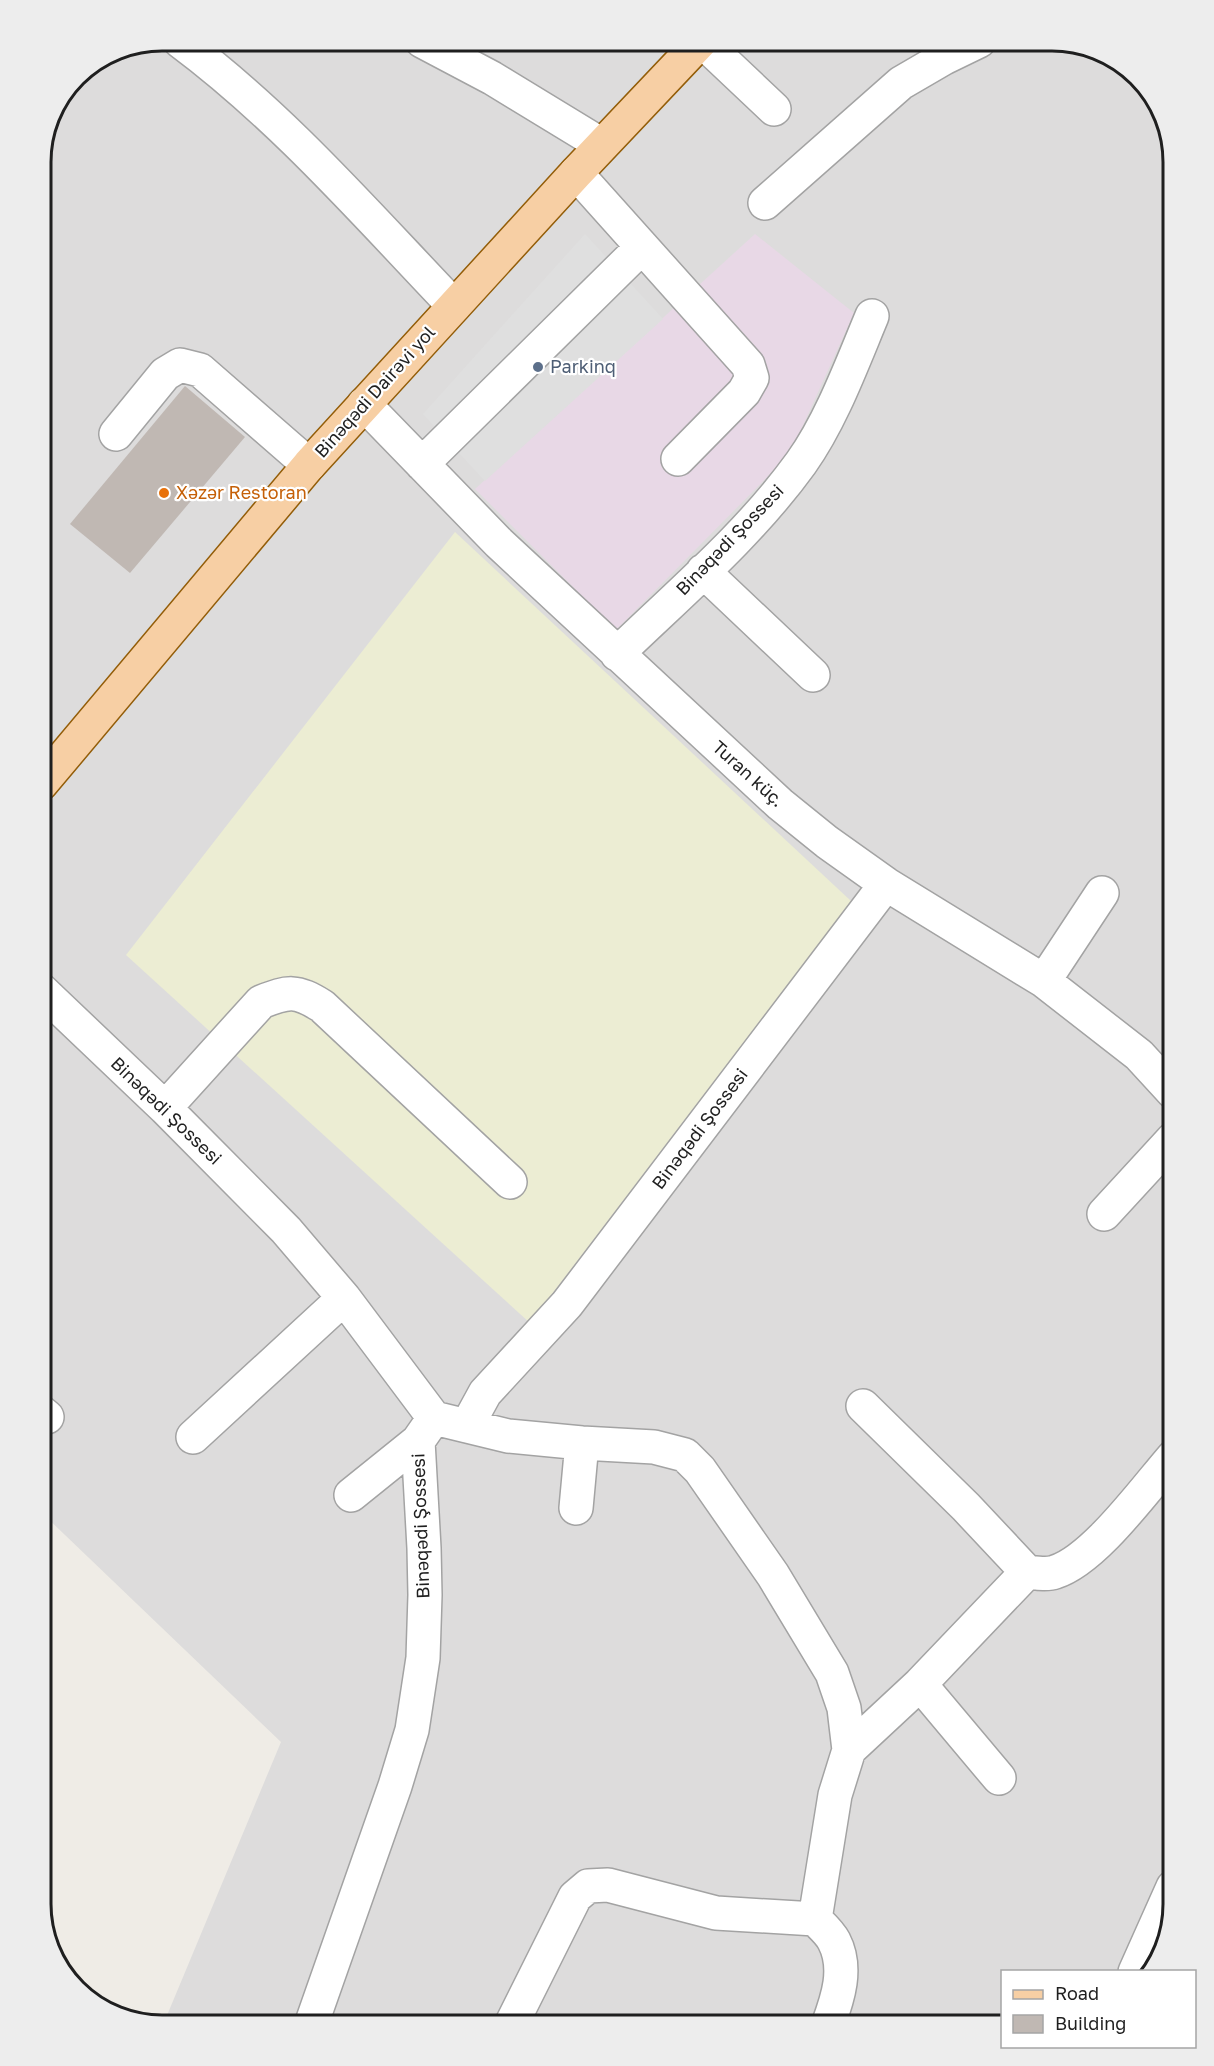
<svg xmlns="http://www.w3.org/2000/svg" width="1214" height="2066" font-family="'Golos Text',sans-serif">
<rect width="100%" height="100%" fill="#efece6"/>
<!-- residential -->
<path fill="#dddcdc" d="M162,41h898l60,20 41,48 12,53v1742l-20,68h-151v53h-839l118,-283 -240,-230v-1357l12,-46 23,-33 40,-26z"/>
<!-- industrial -->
<path fill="#e8d8e6" d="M755,234l99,79 -64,141 -174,176 -141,-141z"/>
<!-- farmland -->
<path fill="#ecedd3" d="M455,532l396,369 -321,422 -404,-368z"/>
<!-- parking -->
<path fill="#dfdfdf" d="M585,234l78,85 -178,162 -62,-67z"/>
<!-- building -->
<path fill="#c0b8b3" d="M185,386l60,51 -115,136 -60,-49z"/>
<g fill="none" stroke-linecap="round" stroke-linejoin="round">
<defs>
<path id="minor" d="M180,41c102,76 186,173 274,265
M422,41l70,37 110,67
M702,41l72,68
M576,173l172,192 4,13 -8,14 -66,67
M765,203l136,-120 43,-25 35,-17
M364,404l135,139 281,261 47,38 59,42 158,97 95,74 34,37
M116,434l49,-60 15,-9 20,5 109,95
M422,464l220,-217
M703,571l110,104
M617,654c63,-61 132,-119 184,-191 30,-42 51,-99 71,-147
M1044,981l58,-88
M41,990l124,118 121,122 58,68 90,120 -16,23 6,107 1,47 -2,63 -11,72 -17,56 -84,239
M165,1108l96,-106c28,-11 35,-12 61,4l188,176
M1104,1214l69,-75
M863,1406l103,101 61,65
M41,1412l6,5
M434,1418l74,18 74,7 72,4 31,8 15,15 73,105 59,98 12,35 5,42 -14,45 -20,124c6,6 15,14 19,22 14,27 4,57 -6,84
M467,1426l18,-33 82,-89 319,-420
M193,1437l151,-139
M351,1495l67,-54
M576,1508l6,-65
M920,1684l79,94
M849,1750l71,-66 107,-112c9,1 20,3 28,0 39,-12 90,-83 118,-115
M1135,1972l38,-85
M511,2025l64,-128 13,-11 20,-1 108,28 99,6"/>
<path id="major" d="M41,784l268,-319 267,-292 125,-132"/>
</defs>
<!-- minor casing -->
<use href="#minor" stroke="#a3a3a3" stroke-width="36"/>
<!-- major casing -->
<use href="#major" stroke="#935d08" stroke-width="36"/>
<!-- minor -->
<use href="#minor" stroke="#fff" stroke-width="33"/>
<!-- major -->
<use href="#major" stroke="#f7cfa4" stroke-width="33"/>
</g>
<!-- markers -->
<circle fill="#5c6f8a" stroke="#fff" stroke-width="2" cx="538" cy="367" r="6"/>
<circle fill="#e8710a" stroke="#fff" stroke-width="2" cx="164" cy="493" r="6"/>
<g text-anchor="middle" stroke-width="4.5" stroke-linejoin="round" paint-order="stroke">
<!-- service labels -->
<g font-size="18" fill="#4e5e75" stroke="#fff" text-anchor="start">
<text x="550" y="373">Parkinq</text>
</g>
<!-- street labels -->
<g font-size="18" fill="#1f1f1f" stroke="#fff">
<text transform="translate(375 392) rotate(-48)" y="6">Binəqədi Dairəvi yol</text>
<text transform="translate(730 540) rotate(-46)" y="6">Binəqədi Şossesi</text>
<text transform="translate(748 774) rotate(42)" y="6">Turan küç.</text>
<text transform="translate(166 1111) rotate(44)" y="6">Binəqədi Şossesi</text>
<text transform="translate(700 1129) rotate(-53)" y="6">Binəqədi Şossesi</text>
<text transform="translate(421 1526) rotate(-92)" y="6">Binəqədi Şossesi</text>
</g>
<!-- food labels -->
<g font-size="18" fill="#c56008" stroke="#fff" text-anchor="start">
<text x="176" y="499">Xəzər Restoran</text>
</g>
</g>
<!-- crop -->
<path d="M0 0H1214V2066H0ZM162 51H1052A111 111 0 0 1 1163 162V1904A111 111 0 0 1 1052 2015H162A111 111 0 0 1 51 1904V162A111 111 0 0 1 162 51Z" fill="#ededed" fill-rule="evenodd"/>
<path fill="none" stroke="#1f1f1f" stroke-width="3" d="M162 51H1052A111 111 0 0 1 1163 162V1904A111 111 0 0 1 1052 2015H162A111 111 0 0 1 51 1904V162A111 111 0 0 1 162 51Z"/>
<!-- legend -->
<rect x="1001" y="1970" width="195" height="78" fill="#ffffff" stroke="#a5a5a5" stroke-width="1.5"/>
<rect x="1013" y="1990" width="30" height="9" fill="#f7cfa4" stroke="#a5a5a5" stroke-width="1.5"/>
<text x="1055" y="2000" font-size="18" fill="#1f1f1f">Road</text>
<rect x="1013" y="2015" width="30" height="18" fill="#c0b8b3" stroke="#a5a5a5" stroke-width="1.5"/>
<text x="1055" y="2030" font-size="18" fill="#1f1f1f">Building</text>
</svg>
